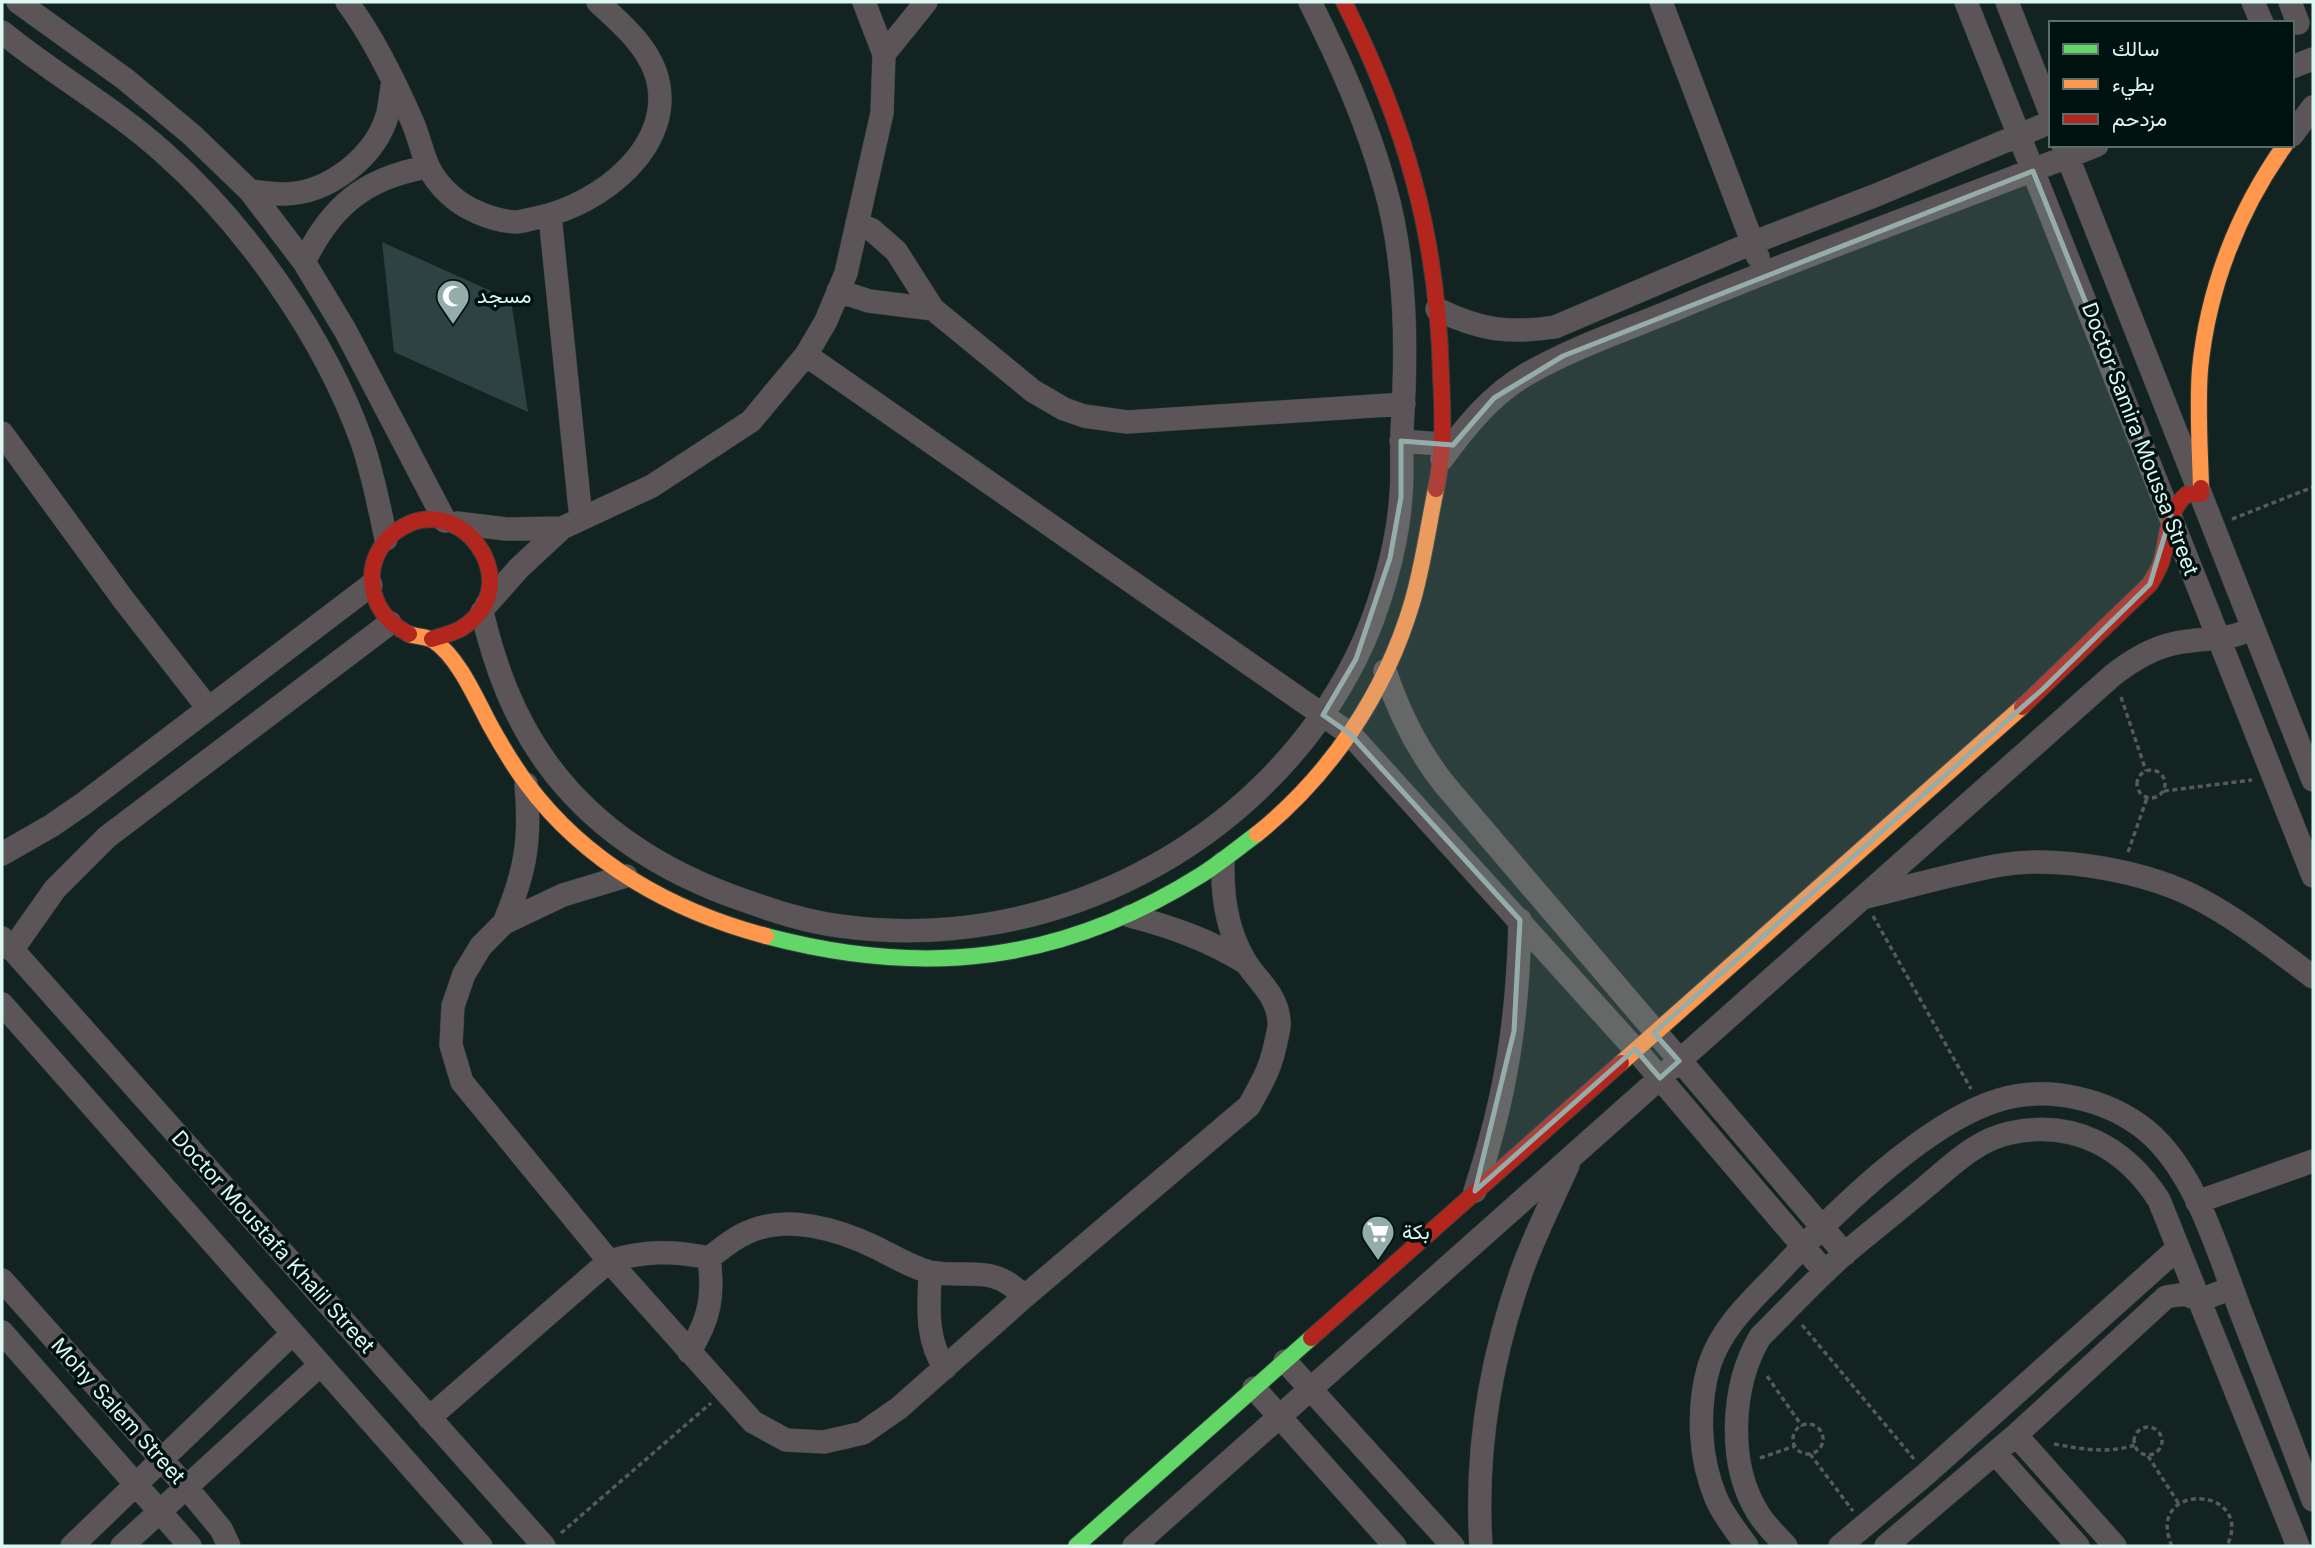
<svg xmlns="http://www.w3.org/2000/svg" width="2315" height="1548" font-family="Inter,Vazirmatn,sans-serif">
<rect width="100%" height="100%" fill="#122321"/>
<!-- building -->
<path fill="#2e4242" d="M382,242l129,58 17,112 -134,-60z"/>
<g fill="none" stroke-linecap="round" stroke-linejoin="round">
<defs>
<path id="street" d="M18,2l107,77 67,56 58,56 54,71 41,68 100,191
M347,2c27,36 48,80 66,121 12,30 10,46 35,70 16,16 45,28 68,29 6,0 14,-3 20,-4 63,-12 145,-74 119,-147 -11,-29 -36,-49 -57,-69
M1661,2l97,255
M1966,2l347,874
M2007,2l44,112
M2253,2l9,21
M2290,2l8,21
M2,32c51,42 111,75 161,120 83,73 162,186 199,290 11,32 17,64 24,97
M884,54l42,-52
M2292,67l21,-8
M2292,135l21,-28
M2063,145l250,635
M250,191c11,1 22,3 33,3 45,0 93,-37 105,-81 2,-10 3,-21 5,-32
M550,216l31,303
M857,223l15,7 24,21 37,58 100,82 31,18 20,7 43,6 277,-18
M304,262c27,-56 61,-84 123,-95
M838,291l31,10 64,8
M1437,309c42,21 72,25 118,18l197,-84 122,-47 177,-74
M806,355l544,379 285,315 190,223
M2,433l121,166 85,109
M1401,441l41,3
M1442,459c24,-33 49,-64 85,-85 49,-28 104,-46 156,-68 136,-57 276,-106 414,-161
M457,523l49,6 56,-1
M487,604l32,-36 43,-40 90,-42 99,-65 55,-66 20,-34 20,-48 36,-160 2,-59 -20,-52
M482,612c13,54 31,104 64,150 49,68 119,111 197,138 31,11 64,22 97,26 207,29 420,-79 515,-266 24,-47 43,-114 46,-166 2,-21 0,-42 1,-63 5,-81 5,-166 -17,-244 -18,-65 -45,-125 -75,-185
M1385,671c14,42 32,79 60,114l400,469
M2,854l49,-28 32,-22 288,-219
M626,876l-63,19 -59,28 -23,23 -17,28 -11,32 -2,39 11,37 147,179 144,161 33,18 38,2 39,-9 36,-25 125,-111 225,-191c15,-27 22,-38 28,-69 1,-5 3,-11 2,-16 -2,-27 -21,-39 -34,-60 -18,-30 -23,-64 -22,-98
M1866,897c45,-11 90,-24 135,-32 59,-10 150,7 202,36 39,21 75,50 110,76
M1130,916c42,11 79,24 116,47
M504,923c22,-52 27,-84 22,-139
M2,938l542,608
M12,950l43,-61 52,-52 283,-214
M2,1004l479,542
M1475,1191c31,-95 43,-171 45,-271
M2197,1202l116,-41
M930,1272c-1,34 -5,67 15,96
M2,1280l185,208 34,41 8,17
M2,1332l188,214
M689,1352c21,-33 25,-56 20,-94
M1285,1361l168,185
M1254,1388l141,158
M429,1418l180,-157c35,-10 64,-11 100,-3 11,-8 22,-18 35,-24 41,-21 94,-5 133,14 16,8 36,20 53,24 38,7 64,-9 94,25
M2016,1435l99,111
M1995,1453l83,93
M72,1546l220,-212
M122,1546l198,-181
M1134,1546l979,-871c18,-14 37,-26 59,-31 24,-7 63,-2 80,-17
M1481,1546c-6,-93 9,-185 40,-273 13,-37 31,-72 47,-108
M1747,1546c-11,-15 -24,-31 -31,-48 -17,-40 -19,-90 -7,-132 12,-38 41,-64 68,-92 54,-58 146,-151 222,-174 49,-15 109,-1 148,31 50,42 72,125 95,184 24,62 48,123 71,185
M1786,1546c-9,-10 -21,-21 -28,-33 -31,-49 -27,-127 2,-176 28,-28 54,-56 83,-82 26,-22 53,-43 79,-65 26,-21 53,-50 88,-57 63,-14 115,14 149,67l139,346
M1840,1546l86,-72 251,-225
M1886,1546l130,-111 150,-138 19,-3 15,6 32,-12"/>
<path id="fast" d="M766,936c159,42 295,27 435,-61 19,-12 37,-27 56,-41
M1076,1546l235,-208"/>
<path id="slow" d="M2201,488c-1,-39 -4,-79 -1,-119 8,-81 38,-158 85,-224
M409,634c8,3 18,2 25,7 25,17 42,58 56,84 11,20 23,40 37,59 59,79 145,127 239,152
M1257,834c73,-59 128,-140 155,-231 11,-37 16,-76 24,-114
M1621,1063l401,-356"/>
<path id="jam" d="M1344,2c62,124 94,235 97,375 2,38 3,75 -5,112
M409,634c-22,-11 -36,-29 -37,-54 -1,-18 8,-36 22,-47 62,-50 138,50 68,95 -8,5 -21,8 -30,11
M2022,707l128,-123c4,-7 8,-13 11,-21 8,-25 4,-50 26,-69h14v-6
M1311,1338l310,-275"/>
</defs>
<!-- street casing -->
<use href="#street" stroke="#303f3e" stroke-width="24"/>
<!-- fast casing -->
<use href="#fast" stroke="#303f3e" stroke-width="18"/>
<!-- slow casing -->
<use href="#slow" stroke="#303f3e" stroke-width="18"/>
<!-- jam casing -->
<use href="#jam" stroke="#303f3e" stroke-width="18"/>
<!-- path -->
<path stroke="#585958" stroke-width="3.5" stroke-dasharray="5 3.5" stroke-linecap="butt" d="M2232,519l81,-32
M2121,697l25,74
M2137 784a14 14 0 1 1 28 0a14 14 0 1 1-28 0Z
M2164,791l88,-11
M2128,852l19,-54
M1873,916l98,173
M1802,1325l112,134
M1767,1376l35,50
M1793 1439a15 15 0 1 1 30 0a15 15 0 1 1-30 0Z
M2134 1441a14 14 0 1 1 28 0a14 14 0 1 1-28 0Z
M2054,1444c28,5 53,10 81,1
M1810,1454l43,57
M2148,1456l31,48
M1760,1458l35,-12
M561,1533l150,-130
M2172,1546c-29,-65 84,-61 55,0"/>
<!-- street -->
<use href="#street" stroke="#5b5557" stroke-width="23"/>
<!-- fast -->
<use href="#fast" stroke="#63d668" stroke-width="16"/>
<!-- slow -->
<use href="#slow" stroke="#ff974d" stroke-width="16"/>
<!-- jam -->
<use href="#jam" stroke="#b3261e" stroke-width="16"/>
</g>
<!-- marked area -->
<path fill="#95adaa" fill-opacity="0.2" stroke="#95adaa" stroke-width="5" stroke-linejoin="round" d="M2033,171l138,344 -21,69 -107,105 -389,344 25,28 -19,17 -25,-29 -160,142 39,-160 6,-111 -170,-186 -27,-19 33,-56 34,-101 11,-61v-56l52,4 41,-47 69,-42z"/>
<!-- icons -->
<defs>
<symbol id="mosque-pin" viewBox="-11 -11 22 30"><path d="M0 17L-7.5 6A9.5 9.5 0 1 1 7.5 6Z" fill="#95adaa" stroke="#001210"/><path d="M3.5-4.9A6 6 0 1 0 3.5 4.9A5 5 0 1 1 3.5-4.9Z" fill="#fff"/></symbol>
<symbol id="supermarket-pin" viewBox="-11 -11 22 30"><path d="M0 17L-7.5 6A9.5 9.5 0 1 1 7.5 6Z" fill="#95adaa" stroke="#001210"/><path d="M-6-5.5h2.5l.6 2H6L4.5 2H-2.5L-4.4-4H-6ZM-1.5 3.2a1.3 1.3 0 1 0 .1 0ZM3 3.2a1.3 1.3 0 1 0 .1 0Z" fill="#fff"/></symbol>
</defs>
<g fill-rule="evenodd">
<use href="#mosque-pin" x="434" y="277" width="38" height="52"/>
<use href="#supermarket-pin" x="1359" y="1213" width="38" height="52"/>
</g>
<g text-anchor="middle" stroke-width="7" stroke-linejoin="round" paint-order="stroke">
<!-- poi labels -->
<g font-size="21" fill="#dbf8f4" stroke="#001210" text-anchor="start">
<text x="477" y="303">مسجد</text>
<text x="1402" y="1239">بكة</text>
</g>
<!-- street labels -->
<g font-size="21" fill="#dbf8f4" stroke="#001210">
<text transform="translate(2140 439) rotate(69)" y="7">Doctor Samira Moussa Street</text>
<text transform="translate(273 1242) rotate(48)" y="7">Doctor Moustafa Khalil Street</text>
<text transform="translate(118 1411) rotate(48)" y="7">Mohy Salem Street</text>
</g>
</g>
<!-- border -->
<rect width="2315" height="1548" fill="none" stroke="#dbf8f4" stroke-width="7"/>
<!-- legend -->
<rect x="2049" y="21" width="245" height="126" fill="#001210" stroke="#586e6b" stroke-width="2"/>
<rect x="2063" y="44" width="35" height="10" fill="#63d668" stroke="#586e6b" stroke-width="2"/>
<text x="2112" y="56" font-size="21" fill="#dbf8f4">سالك</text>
<rect x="2063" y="79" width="35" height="10" fill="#ff974d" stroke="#586e6b" stroke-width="2"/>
<text x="2112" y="91" font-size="21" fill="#dbf8f4">بطيء</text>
<rect x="2063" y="114" width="35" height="10" fill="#b3261e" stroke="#586e6b" stroke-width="2"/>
<text x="2112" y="126" font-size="21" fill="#dbf8f4">مزدحم</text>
</svg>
